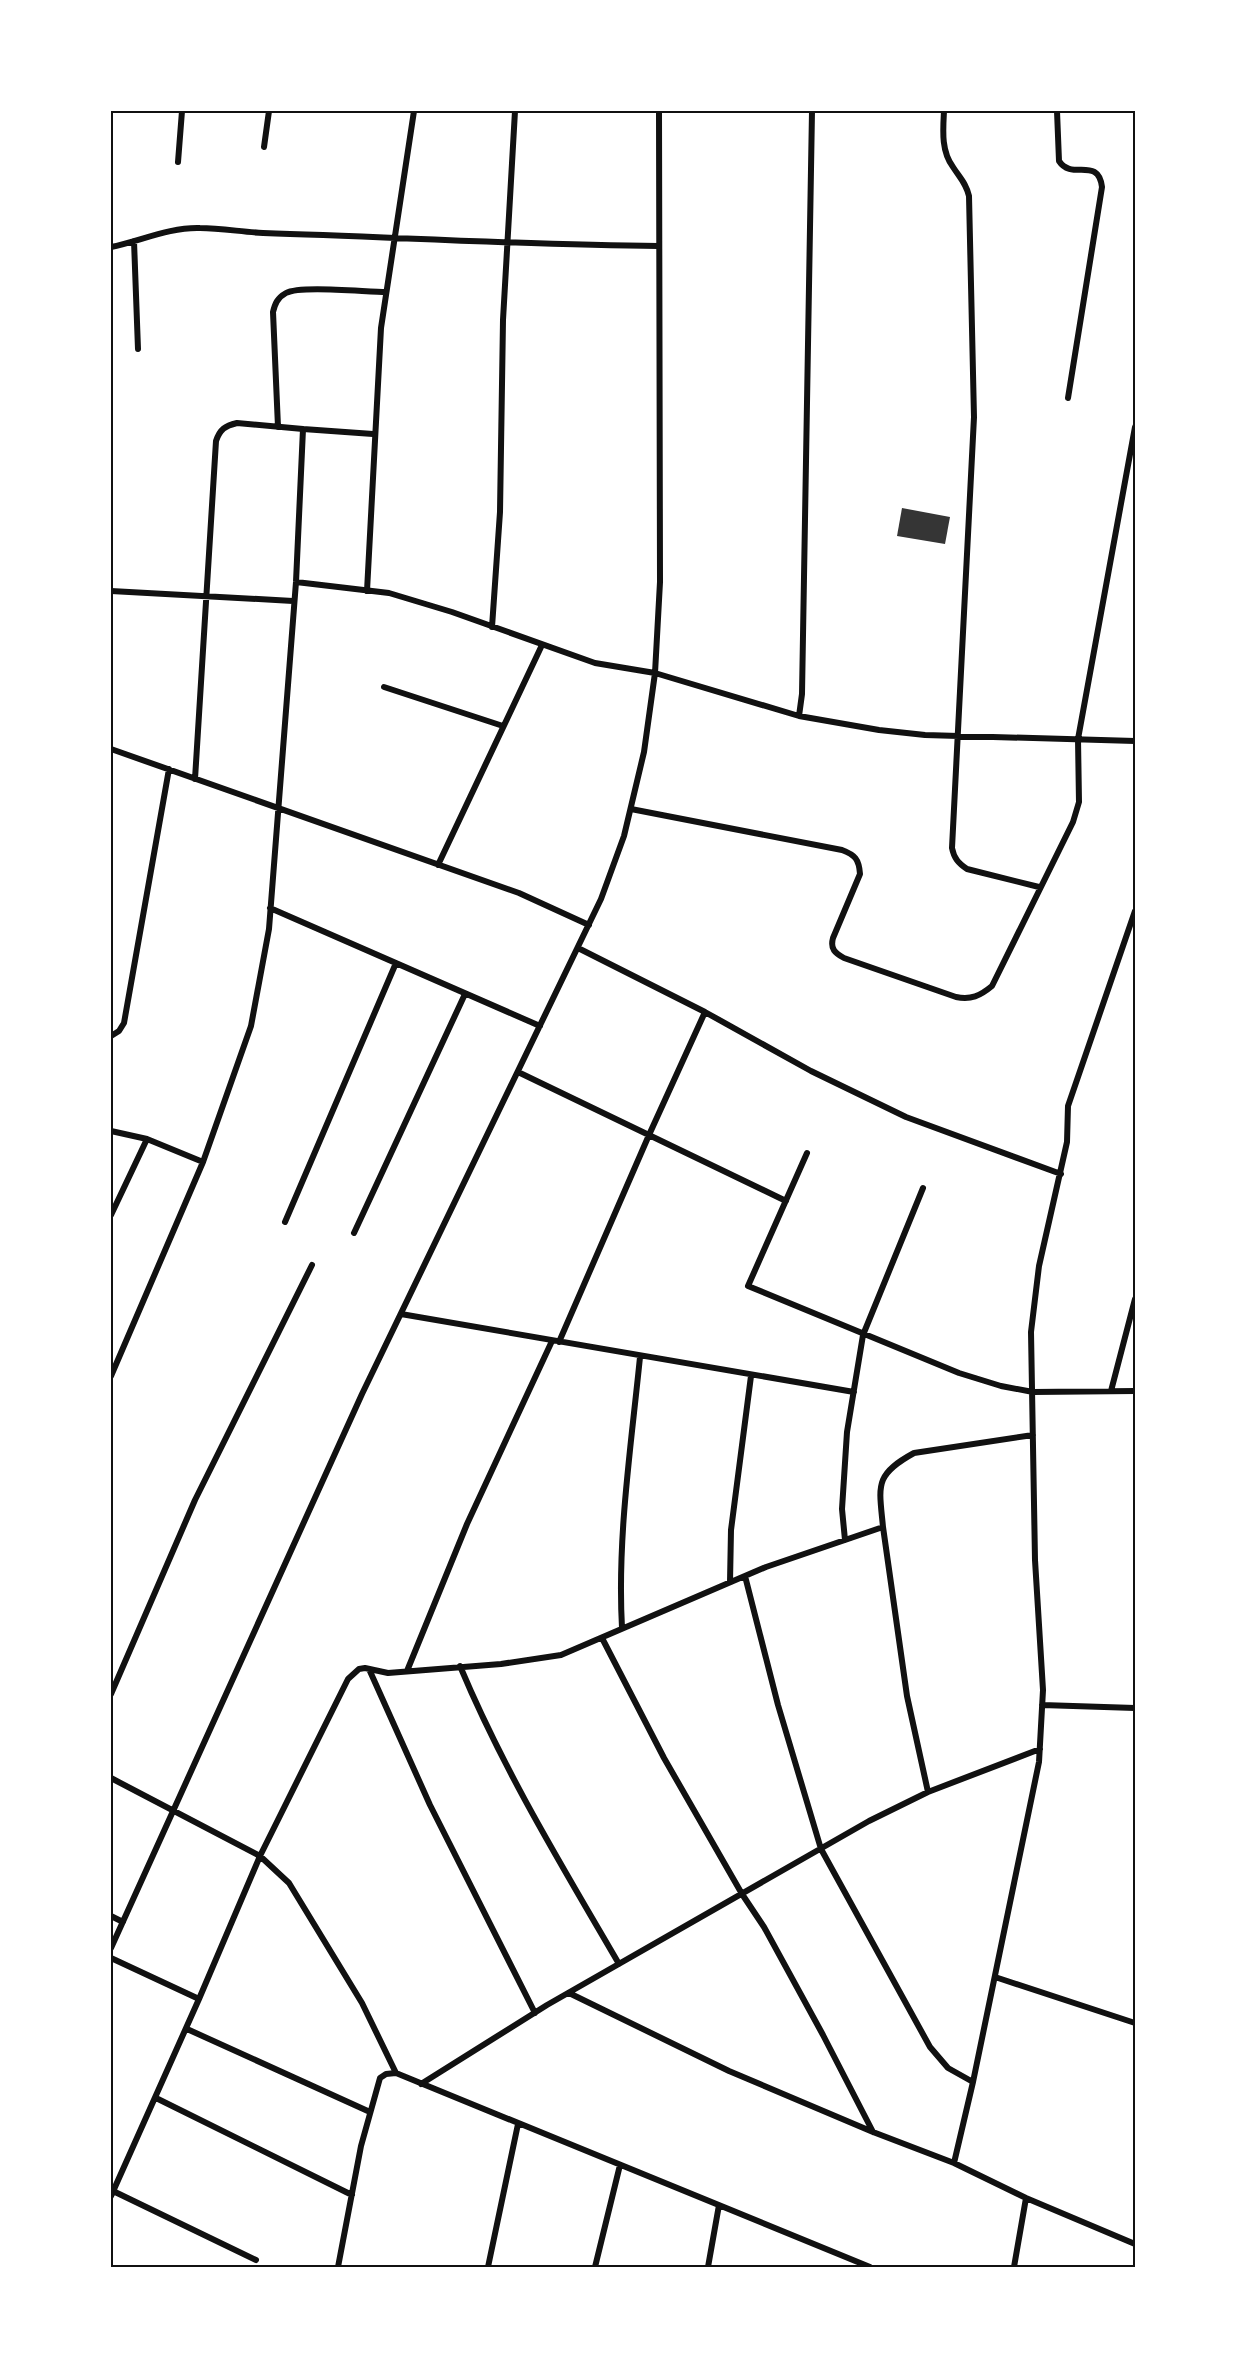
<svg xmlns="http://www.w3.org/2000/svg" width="1246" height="2378" font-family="Literata,serif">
<rect width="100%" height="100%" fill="#fff"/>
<!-- building -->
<path fill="#353535" d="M902,508l48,9 -5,27 -48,-8z"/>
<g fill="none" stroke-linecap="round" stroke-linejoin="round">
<!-- minor -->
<path stroke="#111" stroke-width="6" d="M944,111c-1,19 -3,40 9,56 7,11 13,16 16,29l5,221 -22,431c2,10 6,15 15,21l72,18
M1057,111l2,50c13,20 39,-5 43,26l-34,211
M264,147l5,-36
M178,162l4,-51
M134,241l4,108
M111,247c29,-6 59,-20 89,-19 21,0 42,4 63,5 132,4 263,12 395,13
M278,427l-5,-115c2,-8 4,-14 13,-19 14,-8 80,-1 100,-1
M296,582l93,11 63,19 143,51 60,10 144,43 80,14 46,5 210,6
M111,591l182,10
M367,591l14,-263 33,-217
M492,627l8,-115 3,-192 12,-209
M384,687l119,39
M799,716l3,-22 10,-583
M111,749l408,144 70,32
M195,779l21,-338c4,-12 9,-15 21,-18l66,6
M631,809l211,41c13,5 17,9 18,24l-27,64c-3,11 2,15 11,20l112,39c15,3 24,-1 36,-11l81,-164 6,-20 -1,-63 57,-312
M438,865l104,-220
M270,908l270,118
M578,948l127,64 106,59 95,46 155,57
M111,1036l8,-5 5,-8 45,-254
M518,1072l268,129
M111,1131l36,8 56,23
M807,1153l-59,133 211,87 42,13 32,6 102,-1
M111,1215l36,-76
M285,1222l111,-259
M354,1233l111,-239
M401,1314l453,78
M559,1342l90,-207 56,-123
M111,1376l92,-214 48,-136 18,-97 27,-347 7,-153 70,5
M1111,1391l24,-92
M883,1527c-4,-42 -9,-52 31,-74l119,-18
M845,1540l-3,-31 5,-77 16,-97 60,-147
M745,1576l33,129 43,144 109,198 18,21 25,14
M730,1582l1,-52 20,-154
M622,1628c-5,-90 9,-181 18,-271
M602,1638l62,120 78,136 22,33 59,108 50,97
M460,1666c44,105 102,200 159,298
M369,1669l61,136 105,208
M407,1671l60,-147 85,-183
M111,1694l84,-194 117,-235
M1042,1705l93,3
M111,1778l149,78 29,27 73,120 34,70
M111,1916l12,6
M111,1948l251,-554 239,-495 23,-63 20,-84 11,-79 5,-91 -1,-471
M111,1958l88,41 -88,197
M995,1977l140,46
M569,1993l160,78 144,61 81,31 72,35 109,46
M199,1999l61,-143 88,-177 11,-10 6,-1 23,5 113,-9 60,-9 205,-88 117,-40 24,169 21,96
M187,2029l183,83
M421,2084l126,-79 322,-184 59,-29 112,-43
M156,2098l196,97
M954,2163l19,-81 66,-320 4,-72 -8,-130 -4,-228 8,-66 28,-124 1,-36 67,-195
M113,2191l143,69
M338,2267l23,-121 19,-68 6,-4 10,-1 474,194
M488,2267l30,-143
M595,2267l25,-102
M708,2267l11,-62
M1014,2267l12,-69"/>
</g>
<!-- border -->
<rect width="1246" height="2378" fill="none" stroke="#ffffff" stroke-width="225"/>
<rect x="112" y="112" width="1022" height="2154" fill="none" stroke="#111" stroke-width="2"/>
</svg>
